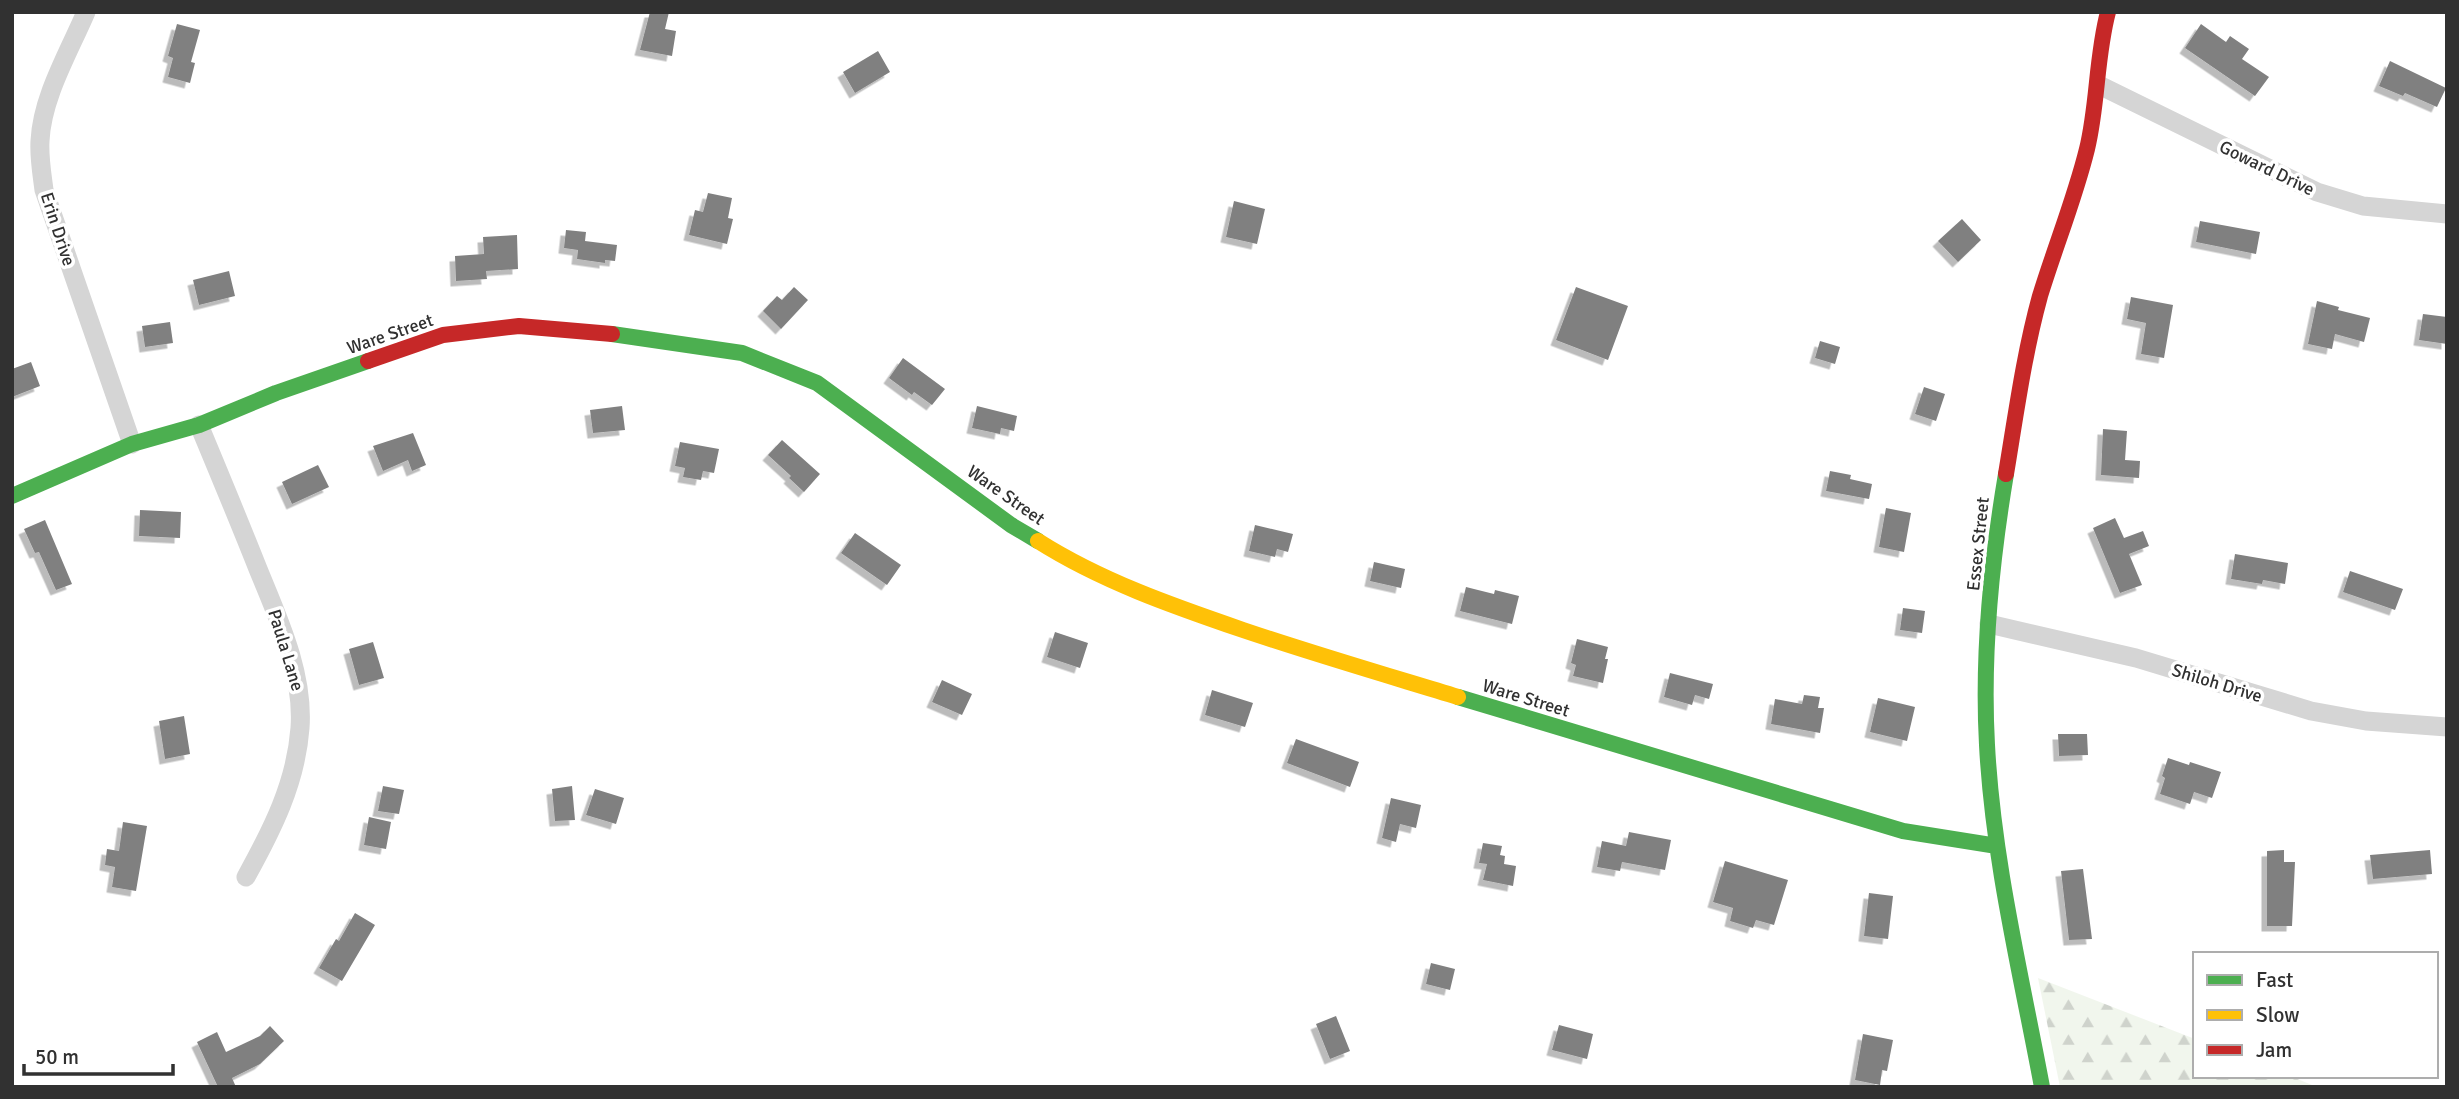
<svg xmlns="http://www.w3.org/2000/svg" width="2459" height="1099" font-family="Signika,sans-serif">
<defs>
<pattern id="forest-firs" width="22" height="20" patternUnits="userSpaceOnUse" patternTransform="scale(1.75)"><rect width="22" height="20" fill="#f1f6ed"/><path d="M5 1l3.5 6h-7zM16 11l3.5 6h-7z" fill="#cfd3cc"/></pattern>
<filter id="shadow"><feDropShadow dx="-5.5" dy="5.5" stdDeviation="0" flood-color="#0004"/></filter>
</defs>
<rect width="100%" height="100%" fill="#fff"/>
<!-- forest -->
<path fill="url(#forest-firs)" d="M2038,978l157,61v37h95l27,11h-257z"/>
<!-- building -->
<path fill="#808080" filter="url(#shadow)" d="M650,12h19l-4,17 11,2 -4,25 -32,-6z
M177,24l23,6 -9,32 4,1 -5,20 -22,-6 5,-19 -5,-2z
M2201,24l25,18 4,-6 19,13 -7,10 27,18 -14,19 -70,-48z
M878,51l12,21 -35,21 -12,-21z
M2390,61l56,27 -9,19 -32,-14 -2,3 -24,-10z
M708,193l24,5 -4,20 5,1 -6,25 -38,-9 6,-25 8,2z
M1234,201l31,8 -8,35 -31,-7z
M1962,219l19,21 -23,22 -20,-21z
M2200,221l60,11 -4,22 -60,-12z
M566,230l20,2 -1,9 32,4 -2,16 -10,-1v3l-28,-4 1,-9 -14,-2z
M517,235l1,34 -32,2 1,8 -31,2 -1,-25 29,-2 -1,-17z
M229,271l6,25 -36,9 -6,-25z
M794,287l14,13 -27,29 -18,-18 14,-15 5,4z
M1576,287l52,19 -20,54 -52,-20z
M2131,297l42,8 -9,53 -23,-4 5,-31 -19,-4z
M2317,301l22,6 -1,3 32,8 -6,24 -29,-8 -3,15 -24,-5z
M2423,314l24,3v27l-28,-4z
M170,322l3,21 -28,4 -3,-21z
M1820,341l20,6 -5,17 -20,-6z
M903,358l42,31 -13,16 -18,-13 -2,3 -23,-17z
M31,362l9,24 -28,11v-28z
M1924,387l21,7 -9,27 -21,-7z
M622,406l3,24 -32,3 -3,-23z
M977,406l40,10 -3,15 -13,-3 -1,6 -28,-6z
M2103,429l24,2 -2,29 15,1 -1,17 -38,-3z
M413,433l13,32 -14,6 -4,-11 -25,11 -10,-25z
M782,440l38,34 -16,18 -15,-14 2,-2 -23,-21z
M680,442l39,7 -5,24 -11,-2 -2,9 -18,-3 2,-9 -10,-2z
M318,465l11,22 -37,17 -10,-22z
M1830,471l21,4 -1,4 22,5 -3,15 -43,-8z
M1886,508l25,5 -7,39 -25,-5z
M140,510l41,2 -1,26 -41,-2z
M2115,518l9,20 19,-7 6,15 -20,8 13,31 -22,8 -27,-65z
M45,520l27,64 -16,6 -17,-38 -4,1 -11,-24z
M1255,525l38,9 -5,18 -11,-3 -2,8 -26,-6z
M855,533l46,32 -14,20 -46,-32z
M2235,554l53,9 -3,21 -22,-4 -1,4 -31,-5z
M1374,562l31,7 -4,19 -31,-7z
M2350,571l53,18 -8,21 -52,-18z
M1466,587l28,7 1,-4 24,6 -7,28 -52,-13z
M1903,608l22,3 -3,22 -22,-3z
M1055,632l33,11 -8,25 -33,-11z
M1577,639l31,8 -3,12h3l-5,24 -30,-7 3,-11 -5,-2z
M373,642l11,36 -25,7 -10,-36z
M1670,673l43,11 -4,15 -14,-4 -3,10 -28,-8z
M942,680l30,14 -10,21 -30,-13z
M1212,690l41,13 -8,24 -40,-12z
M1804,695l16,2 -2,11h6l-4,25 -49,-9 4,-25 27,5z
M1878,698l37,9 -8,34 -37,-9z
M184,716l6,38 -25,5 -6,-38z
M2058,734h29l1,21 -29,1z
M1296,739l63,23 -9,25 -63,-24z
M2168,758l21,7 1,-3 31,10 -9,26 -18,-6 -4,12 -30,-10 5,-16 -3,-2z
M383,786l21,4 -5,24 -21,-3z
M572,786l3,34 -20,1 -3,-32z
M595,789l29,9 -8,26 -30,-9z
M1391,798l30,7 -5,23 -16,-4 -4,18 -14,-4z
M369,817l22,5 -5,27 -22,-4z
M123,822l24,4 -11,65 -24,-4 3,-20 -10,-2 2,-16 12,2z
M1629,832l42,8 -6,30 -43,-8 -2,9 -23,-4 5,-26 24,5z
M1483,843l19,3 -2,9 5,1 -1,8 12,2 -3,20 -30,-6 4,-16 -8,-1z
M2284,850v12h11l-3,64h-25v-75z
M2430,850l2,24 -59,5 -3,-24z
M1725,861l63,19 -14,45 -18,-5 -3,8 -23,-7 3,-13 -20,-6z
M2083,869l9,70 -23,1 -8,-69z
M1869,893l24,3 -5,43 -24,-3z
M355,913l20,12 -33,56 -23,-13 17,-29 3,2z
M1431,963l24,6 -5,21 -24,-6z
M1336,1016l14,35 -20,8 -14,-35z
M1559,1025l34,9 -6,25 -35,-9z
M270,1026l14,15 -24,23 -28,14 4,9h-18l-21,-45 20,-10 9,20 34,-16z
M1863,1034l30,6 -6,31 -5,-1 -2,15 -25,-5z"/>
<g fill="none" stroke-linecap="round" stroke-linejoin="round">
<!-- street -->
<path stroke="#d5d5d5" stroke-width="19" d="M86,12c-17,40 -44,85 -46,129 -1,17 2,33 4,49l88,254
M2099,85l218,107 46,14 84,8
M199,425c20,48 40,96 59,144 20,49 46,104 42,159 -4,55 -28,102 -54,149
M1989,624l147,34 175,53 55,10 81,6"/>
<!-- fast -->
<path stroke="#4caf50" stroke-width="16" d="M612,334l130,19 75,30 194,142 27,16
M2006,474c-15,89 -24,181 -19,271 6,115 34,229 55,342
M12,496l120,-52 67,-19 77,-32 92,-32
M1458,697l445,134 94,15"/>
<!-- slow -->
<path stroke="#ffc107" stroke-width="16" d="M1038,541c63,40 135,65 205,89 71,24 143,45 215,67"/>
<!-- jam -->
<path stroke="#c62828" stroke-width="16" d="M368,361l75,-26 76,-9 93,8
M2006,474c10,-60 18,-120 34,-178 15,-49 35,-98 47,-147 11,-45 9,-92 21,-137"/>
</g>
<g text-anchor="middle" stroke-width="7" stroke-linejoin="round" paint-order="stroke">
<!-- street labels -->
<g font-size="18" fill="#313131" stroke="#fff">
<text transform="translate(2267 168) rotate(26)" y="6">Goward Drive</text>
<text transform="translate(58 229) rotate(72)" y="6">Erin Drive</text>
<text transform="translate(390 334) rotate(-19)" y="6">Ware Street</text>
<text transform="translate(1006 495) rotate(35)" y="6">Ware Street</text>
<text transform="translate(1978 544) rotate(-84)" y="6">Essex Street</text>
<text transform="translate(286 650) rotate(73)" y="6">Paula Lane</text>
<text transform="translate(2217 683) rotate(17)" y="6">Shiloh Drive</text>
<text transform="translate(1526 698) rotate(17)" y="6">Ware Street</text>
</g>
</g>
<!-- border -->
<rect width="2459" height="1099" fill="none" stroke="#313131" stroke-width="28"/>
<!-- legend -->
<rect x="2193" y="952" width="245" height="126" fill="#ffffff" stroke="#adadad" stroke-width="2"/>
<rect x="2207" y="975" width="35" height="10" fill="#4caf50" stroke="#adadad" stroke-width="2"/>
<text x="2256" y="987" font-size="21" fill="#313131">Fast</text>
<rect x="2207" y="1010" width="35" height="10" fill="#ffc107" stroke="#adadad" stroke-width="2"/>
<text x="2256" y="1022" font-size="21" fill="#313131">Slow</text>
<rect x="2207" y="1045" width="35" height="10" fill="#c62828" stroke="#adadad" stroke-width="2"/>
<text x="2256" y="1057" font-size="21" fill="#313131">Jam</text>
<!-- scale -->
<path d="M24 1064v10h149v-10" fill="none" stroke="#313131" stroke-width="3.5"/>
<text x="35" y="1064" font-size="21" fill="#313131" stroke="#ffffff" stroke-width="5" paint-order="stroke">50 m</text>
</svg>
